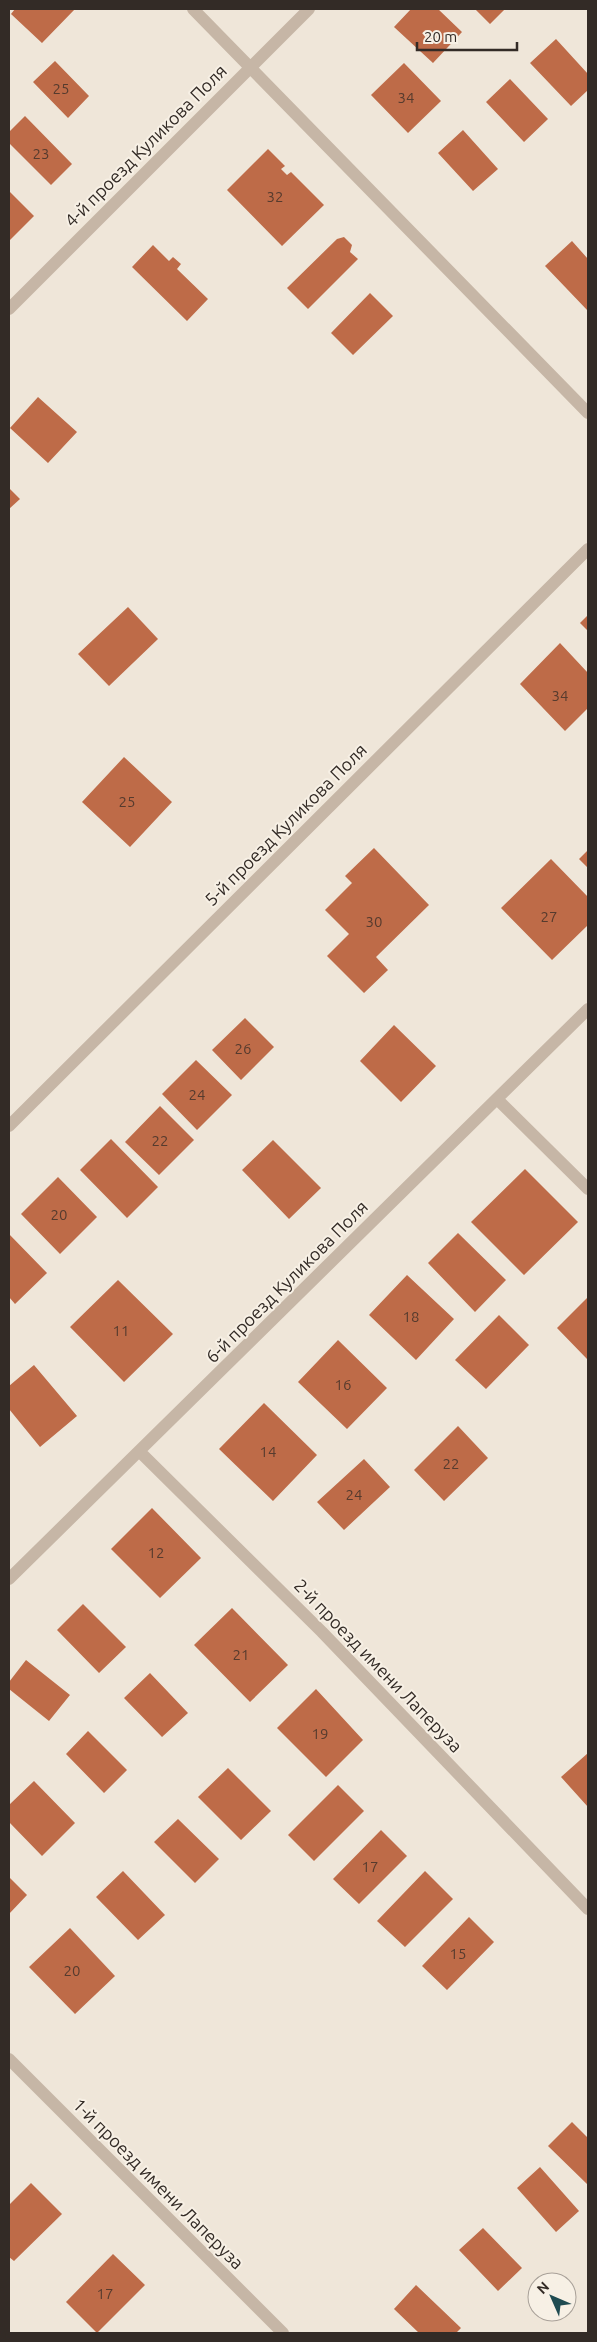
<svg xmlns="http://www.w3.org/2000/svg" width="597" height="2342" font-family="Ubuntu,sans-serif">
<rect width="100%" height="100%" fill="#efe6d9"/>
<!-- building -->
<path fill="#be6b48" d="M15,9h60l-33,34 -31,-29z
M411,9h27l24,23 -29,31 -39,-36z
M475,9h30l-15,15z
M556,39l32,35v16l-17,16 -41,-43z
M55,61l34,35 -21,22 -35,-36z
M404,63l37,38 -33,32 -37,-38z
M510,79l38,40 -24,23 -38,-40z
M25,116l47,48 -21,21 -42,-42v-11z
M463,130l35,39 -25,22 -35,-38z
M268,149l17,17 -4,3 6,6 4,-3 33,33 -42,41 -55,-56z
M9,191l25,25 -25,25z
M344,237l8,8 -2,7 8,7 -50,50 -21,-21 50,-49z
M572,241l16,18v52l-43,-45z
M153,245l16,16 4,-4 8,7 -4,5 31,30 -21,22 -55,-54z
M370,293l23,23 -40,39 -22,-22z
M38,397l39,35 -29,31 -38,-35z
M9,488l11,11 -11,10z
M128,607l30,32 -49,47 -31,-32z
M588,615v16l-8,-8z
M560,643l28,30v35l-23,23 -45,-47z
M124,757l48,45 -42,45 -48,-45z
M374,848l55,57 -53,52 12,13 -24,23 -37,-37 22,-22 -24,-24 27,-27 -7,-7z
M588,850v18l-9,-9z
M551,859l37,38v28l-36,35 -51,-52z
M245,1018l29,29 -33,33 -29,-30z
M394,1025l42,41 -35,36 -41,-41z
M196,1060l36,35 -35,35 -35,-36z
M160,1106l34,34 -35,35 -34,-33z
M111,1139l47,48 -31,31 -47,-48z
M273,1140l48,48 -32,31 -47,-49z
M525,1169l53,53 -54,53 -53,-53z
M58,1177l39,40 -37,37 -39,-40z
M458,1233l48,47 -31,32 -47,-49z
M9,1234l38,39 -32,31 -6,-7z
M407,1275l47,44 -38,41 -47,-45z
M118,1280l55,54 -49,48 -54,-55z
M588,1297v61l-1,1 -30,-31z
M499,1315l30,30 -43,44 -31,-29z
M338,1340l49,48 -40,41 -49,-47z
M34,1365l43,51 -37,31 -31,-38v-23z
M264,1403l53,52 -44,46 -54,-52z
M458,1426l30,32 -44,43 -30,-31z
M364,1459l26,28 -46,43 -27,-28z
M152,1508l49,50 -41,40 -49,-49z
M83,1604l43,43 -27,26 -42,-43z
M232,1608l56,57 -38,37 -56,-57z
M26,1660l44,35 -21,26 -40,-32v-7z
M150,1673l38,40 -26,24 -38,-39z
M316,1689l47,51 -37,37 -49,-49z
M88,1731l39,39 -23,23 -38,-39z
M588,1753v54l-27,-30z
M228,1768l43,43 -30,29 -43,-43z
M34,1781l41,42 -33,33 -33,-34v-17z
M338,1785l26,26 -50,50 -26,-26z
M178,1819l41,40 -24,24 -41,-41z
M381,1830l26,26 -48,48 -26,-25z
M123,1871l42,44 -27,25 -42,-43z
M425,1871l28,28 -48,48 -28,-26z
M9,1877l18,18 -18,19z
M469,1917l25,25 -47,48 -25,-24z
M70,1928l45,48 -40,38 -46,-47z
M572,2122l16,16v47l-40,-39z
M540,2167l39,44 -23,21 -39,-44z
M31,2183l31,31 -48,47 -5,-4v-52z
M483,2228l39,40 -24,23 -39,-41z
M113,2254l32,31 -48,48 -31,-31z
M416,2285l45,43 -5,5h-37l-25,-24z"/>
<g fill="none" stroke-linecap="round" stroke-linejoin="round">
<!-- minor -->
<path stroke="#c6b6a6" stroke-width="12" d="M193,9l395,404
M9,309l300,-300
M497,1099l91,90
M9,1126l579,-577
M139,1451l183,181 266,277
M9,1579l579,-570
M9,2059l274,274"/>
</g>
<g text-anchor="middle" stroke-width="4" stroke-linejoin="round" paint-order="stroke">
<!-- number labels -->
<g font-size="15" fill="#563b2e">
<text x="61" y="94">25</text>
<text x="406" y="103">34</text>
<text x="41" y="159">23</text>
<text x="275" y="202">32</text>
<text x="560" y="701">34</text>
<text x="127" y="807">25</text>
<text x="549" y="922">27</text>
<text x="374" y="927">30</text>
<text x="243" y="1054">26</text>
<text x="197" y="1100">24</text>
<text x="160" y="1146">22</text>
<text x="59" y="1220">20</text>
<text x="411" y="1322">18</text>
<text x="121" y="1336">11</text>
<text x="343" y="1390">16</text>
<text x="268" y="1457">14</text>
<text x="451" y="1469">22</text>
<text x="354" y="1500">24</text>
<text x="156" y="1558">12</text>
<text x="241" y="1660">21</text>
<text x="320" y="1739">19</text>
<text x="370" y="1872">17</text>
<text x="458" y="1959">15</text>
<text x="72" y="1976">20</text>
<text x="105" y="2299">17</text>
</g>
<!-- street labels -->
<g font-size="18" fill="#332b26" stroke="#f7f0e5">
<text transform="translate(146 146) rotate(-45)" y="6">4-й проезд Куликова Поля</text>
<text transform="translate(286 825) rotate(-45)" y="6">5-й проезд Куликова Поля</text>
<text transform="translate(287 1282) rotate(-45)" y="6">6-й проезд Куликова Поля</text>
<text transform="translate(378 1666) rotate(46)" y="6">2-й проезд имени Лаперуза</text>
<text transform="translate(158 2184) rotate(45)" y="6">1-й проезд имени Лаперуза</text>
</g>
</g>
<!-- border -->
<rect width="597" height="2342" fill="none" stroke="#332b26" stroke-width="20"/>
<!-- north arrow -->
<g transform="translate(552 2297) rotate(315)"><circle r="24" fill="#f7f0e5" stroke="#a9a199"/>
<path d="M0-4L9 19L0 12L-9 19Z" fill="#1f4b51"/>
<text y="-8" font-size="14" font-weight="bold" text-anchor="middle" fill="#332b26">N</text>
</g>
<!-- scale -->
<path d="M417 42v8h100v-8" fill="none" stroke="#332b26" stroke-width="2.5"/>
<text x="424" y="42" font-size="15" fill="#332b26" stroke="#f7f0e5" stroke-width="4" paint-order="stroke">20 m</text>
</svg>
